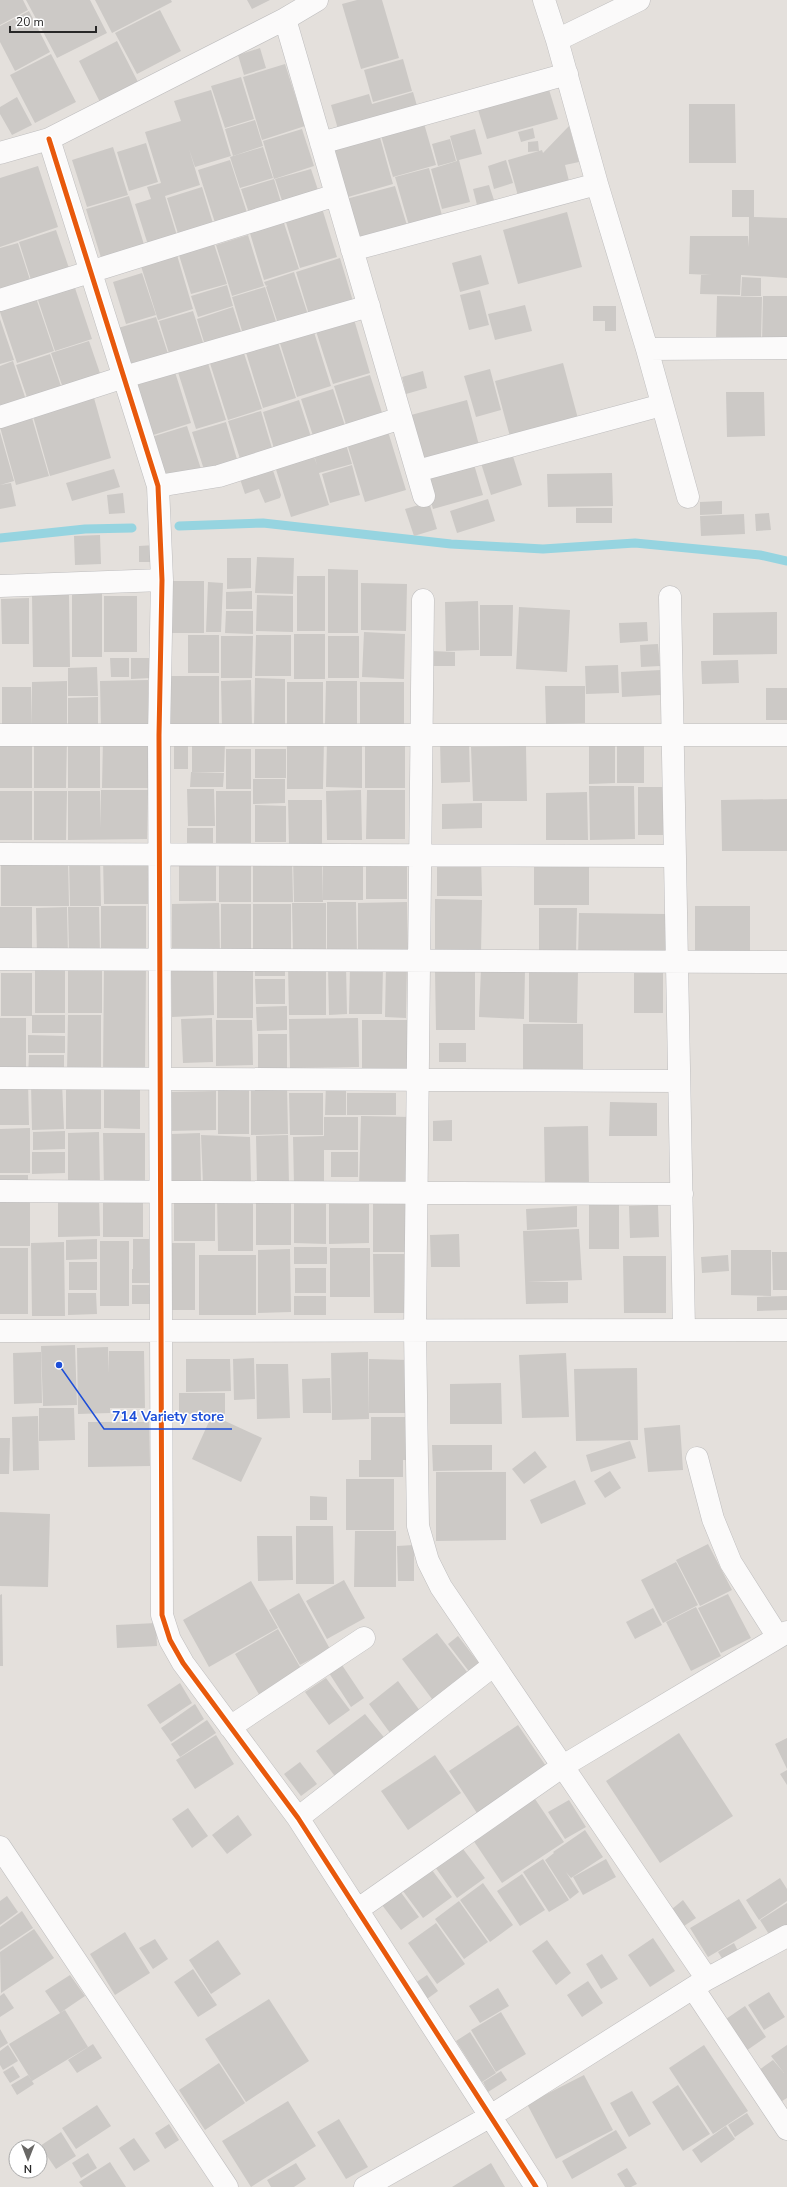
<svg xmlns="http://www.w3.org/2000/svg" width="787" height="2187" font-family="'Nunito Sans',sans-serif">
<rect width="100%" height="100%" fill="#e4e0dc"/>
<g fill="none" stroke-linecap="round" stroke-linejoin="round">
<!-- stream -->
<path stroke="#96d4e0" stroke-width="9" d="M179,526l84,-3 188,21 92,5 92,-6 125,12 27,6
M0,538l85,-9 47,-1"/>
</g>
<!-- building -->
<path fill="#ccc9c6" d="M0,0h23l5,10 -28,15z
M26,0h64l17,33 -50,25z
M95,0h76l1,2 -60,31z
M247,0h23l-18,9z
M357,0h25l17,58 -38,11 -19,-65z
M160,10l21,41 -44,23 -22,-41z
M29,11l21,41 -35,19 -15,-29v-16z
M117,41l22,43 -38,20 -22,-43z
M260,48l6,20 -22,7 -6,-20z
M51,54l25,48 -41,21 -25,-48z
M403,59l9,32 -39,11 -9,-32z
M285,64l20,62 -43,14 -19,-63z
M241,77l13,42 -29,9 -14,-42z
M547,83l11,36 -71,20 -11,-36z
M211,90l20,66 -36,11 -6,-18 11,36 -35,11 13,43 -29,9 -14,-44 16,-5 -4,-12 14,-4 -16,-51 36,-11 -7,-20z
M413,92l6,21 -79,23 -9,-31 38,-11 3,10z
M17,97l15,28 -20,10 -12,-21v-7z
M689,104h46l1,59h-47z
M255,120l8,26 -30,10 -8,-27z
M423,120l13,45 -43,12 -13,-45z
M569,126l10,36 -14,3 6,24 -51,14 -12,-43 31,-9 -11,1v-10l10,-1 1,10 3,-1 1,3z
M533,128l2,10 -14,4 -3,-10z
M302,129l12,37 -40,13 -11,-38z
M475,129l7,25 -23,6 11,42 -28,7 -11,-40 26,-8 -7,-25z
M379,134l14,50 -45,13 -14,-50z
M450,139l6,22 -18,5 -6,-22z
M146,143l12,39 -29,9 -12,-39z
M113,147l15,48 -41,12 -15,-47z
M263,147l10,31 -33,10 -10,-31z
M230,160l19,59 -32,10 -19,-59z
M506,160l7,23 -19,6 -6,-23z
M38,166l20,61 -58,20v-69z
M429,168l14,51 -33,10 -15,-52z
M311,169l10,30 -36,11 -10,-31z
M274,179l9,30 -32,10 -10,-30z
M489,185l5,15 -17,5 -4,-16z
M395,186l14,46 -49,14 -14,-47z
M202,187l13,43 -35,10 -13,-42z
M732,190h22v27l33,1v60l-46,-3 -1,20 -40,-1 1,-19h10l-22,-1 1,-38h58l1,11v-30h-17z
M129,196l17,55 -43,13 -17,-55z
M322,208l15,49 -37,11 -15,-49z
M567,212l15,55 -64,17 -15,-54z
M283,220l16,49 -35,11 -15,-50z
M56,230l15,44 -38,12 -14,-44z
M248,235l16,51 -32,10 -16,-51z
M18,243l14,43 -32,5v-43z
M214,244l13,40 -36,10 -12,-39z
M177,255l16,54 -35,11 -17,-54z
M481,255l8,29 -29,8 -8,-29z
M340,258l15,50 -44,13 -15,-49z
M294,272l16,49 -30,9 -14,-43 2,-2 -2,1 -2,-4z
M142,273l14,42 -30,9 -13,-42z
M742,277l19,1v18h-20z
M74,285l18,54 -37,12 -18,-54z
M227,285l6,21 -35,11 -7,-21z
M265,287l14,44 -34,10 -13,-44z
M480,290l9,35 -20,5 -9,-35z
M35,295l19,56 -37,12 -17,-51v-5z
M717,296l45,1 -1,43h-45z
M763,296h24v47h-25z
M525,305l7,26 -37,9 -7,-26z
M593,306h23v25h-11v-10h-12z
M233,307l11,34 -37,11 -10,-33z
M193,311l13,41 -34,11 -13,-42z
M353,316l17,57 -37,11 -18,-56z
M156,317l15,46 -38,12 -15,-47z
M0,319l14,41 -14,4z
M313,329l18,57 -34,11 -18,-57z
M276,336l20,62 -33,10 -19,-62z
M89,341l14,41 -38,12 -14,-41z
M242,347l20,62 -34,11 -20,-63z
M50,354l14,41 -34,11 -14,-41z
M207,360l19,60 -30,9 -19,-60z
M13,361l15,45 -28,9v-49z
M563,363l17,63 -68,18 -17,-63z
M490,369l11,41 -25,7 -12,-41z
M423,371l4,17 -21,6 -4,-17z
M175,372l16,51 -44,14 -16,-51z
M370,375l15,47 -36,12 -15,-48z
M333,389l14,43 -32,10 -14,-43z
M92,391l19,67 -61,18 -19,-67z
M726,392h38l1,44 -38,1z
M299,400l14,43 -37,12 -13,-43z
M467,400l13,49 -55,15 -14,-49z
M30,411l19,65 -33,9 -16,-58z
M261,411l13,44 -32,10 -14,-44z
M226,422l13,44 -33,10 -14,-44z
M386,425l20,65 -41,12 -20,-65z
M187,426l15,46 -40,12 -14,-46z
M0,432l14,49 -14,4z
M344,438l8,26 -33,9 10,32 -38,12 -18,-57 38,-12 6,17 -5,-17z
M511,450l11,35 -31,10 -11,-35z
M270,461l11,34 -1,3 -15,5 -6,-14 -14,5 -6,-18z
M473,461l10,34 -50,14 -10,-34z
M352,465l8,30 -30,8 -8,-29z
M114,469l6,18 -48,14 -6,-18z
M612,473l1,33 -65,1 -1,-33z
M11,483l5,23 -16,3v-24z
M123,493l2,20 -16,1 -2,-19z
M488,499l7,22 -38,12 -7,-22z
M722,501v13l-22,1v-13z
M429,502l8,27 -23,7 -9,-27z
M576,508h36v15h-36z
M769,513l2,17 -15,1 -1,-17z
M744,514l1,20 -44,2 -1,-20z
M100,535l1,29 -26,1 -1,-29z
M155,545v17h-16v-16z
M257,557l37,1 -1,36 -38,-1z
M227,558h24v30l-24,1z
M328,569l30,1v63h-30z
M297,576h28v55h-28z
M171,581h33v52h-33z
M208,582l15,1 -2,49h-15z
M361,583l46,1 -1,47 -45,-1z
M102,588v69h-30v-68z
M252,591v18h-26v-17z
M32,594h37l1,73h-37z
M257,595l36,1v36l-37,-1z
M104,596h33v56h-33z
M29,598v46h-27l-1,-45z
M478,601l1,49 -33,1 -1,-49z
M480,605h33l-1,51h-32z
M519,607l51,3 -3,62 -51,-3z
M226,611h27v23l-28,-1z
M777,612v42l-64,1v-42z
M647,622l1,19 -28,2 -1,-20z
M364,632l41,2 -1,45 -42,-2z
M294,634h31v45h-31z
M188,635h31v38h-31z
M256,635h35v41h-36z
M221,636h32l-1,42h-31z
M328,636h31v42h-31z
M658,644l2,22 -19,1 -1,-22z
M431,651l24,1v14h-25z
M110,658h19v19h-18z
M131,658h20v20l-20,1z
M738,660l1,23 -37,1 -1,-23z
M618,665l1,28 -33,1 -1,-28z
M97,667l1,29h-30v-28z
M661,670v25l-39,2 -1,-25z
M171,676h48v54h-49z
M255,678l30,1v49l-31,-1z
M148,680l1,50 -48,1 -1,-50z
M251,680l1,48h-30l-1,-47z
M67,681v47h-35v-46z
M326,681h31v46l-32,-1z
M287,682h36v44h-36z
M360,682h44v49h-44z
M545,686h40v37l-39,1z
M2,687h29l1,40h-30z
M766,688h21v32h-21z
M98,697v34h-30v-33z
M287,738h37l-1,51h-36z
M365,738l40,1v49h-40z
M0,739h32v49h-32z
M34,739h33l-1,49h-32z
M68,739h32v49h-32z
M103,739h46v49h-47z
M327,739l35,1v48l-36,-1z
M174,740h14v29h-14z
M469,740l1,42 -29,1 -1,-42z
M192,742h33l-1,30h-32z
M617,744h27v39h-27z
M526,746l1,55h-54l-2,-54z
M589,746h26v37l-26,1z
M226,749h25v40h-25z
M255,749h31v29h-31z
M191,772l33,1 -1,14h-33z
M253,779h32v24l-32,1z
M589,786h45l1,53 -45,1z
M638,787h25v48h-25z
M187,789h27l1,37h-27z
M101,790h47l-1,49 -79,1v-49h32l1,37z
M361,790l1,50h-35l-1,-49z
M367,790h38v49h-39z
M0,791h32v49h-32z
M34,791h33l-1,49h-32z
M216,791h35v52h-35z
M587,792l1,48h-42v-47z
M787,799v52h-65l-1,-51z
M288,800h34v45l-33,1z
M482,803v25l-40,1v-25z
M255,805l31,1v36h-31z
M187,828h26v15h-26z
M322,856l1,46h-29l-1,-45z
M363,856v44h-40v-43z
M100,857l1,49h-31l-1,-48z
M148,857v47h-44l-1,-46z
M179,857h37v44h-37z
M219,857h32v45h-32z
M253,857h39l1,45h-40z
M437,857h44l1,39h-45z
M1,858h67l1,48h-68z
M366,858h41v41h-41z
M534,858h55v47h-55z
M435,899l47,1 -1,54h-46z
M327,902h29l1,55h-30z
M407,902l1,52h-50v-51z
M219,903l1,53 -48,1v-53z
M292,903h34v51h-33z
M221,904h30v53l-30,1z
M253,904h38v52h-38z
M101,906h45v50l-45,-1z
M695,906h55v51h-55z
M0,907h32v48h-32z
M67,907l1,49h-31l-1,-48z
M68,907h31l1,48h-31z
M539,908h38l-1,45h-37z
M579,913l87,1v46l-88,-1z
M68,963h34v50h-34z
M213,963l1,52 -42,2 -1,-53z
M285,963v13h-30v-12z
M35,964h30v49h-30z
M104,965h42l-1,110h-42z
M217,965h36v53h-36z
M326,965v50h-37l-1,-49z
M386,965h21l-1,53 -21,-1z
M328,966h18l1,48 -18,1z
M350,966h33l-1,48h-33z
M481,969l44,1 -1,49 -45,-2z
M435,970h40v60h-39z
M529,970h49l-1,53 -48,-1z
M1,973h31v43h-31z
M634,973h29v40h-29z
M255,979h30v25h-29z
M287,1006v24l-30,1 -1,-24z
M32,1015h33v18h-33z
M68,1015h33v58h-34z
M0,1018h26v56h-26z
M212,1018l1,44 -30,1 -2,-44z
M358,1018l1,49 -69,1 -1,-49z
M216,1020h36l1,45 -37,1z
M362,1020h47v48h-47z
M523,1024h60v48h-60z
M258,1034h29v34h-29z
M28,1035l37,1v17h-37z
M439,1043h27v19h-27z
M29,1055h35v20h-36z
M28,1081l1,44h-29v-43z
M66,1082h35v47h-35z
M326,1082h20v33h-21z
M62,1083l2,46 -32,1 -1,-46z
M104,1083h36v46l-36,-1z
M251,1085h36l1,49 -37,1z
M218,1086h31v48h-31z
M216,1091v39l-48,1v-39z
M289,1093h34v42h-33z
M347,1093h49v22h-49z
M610,1102l47,1v33h-48z
M361,1116l49,1 -2,71 -49,-1z
M324,1117h34v33h-34v34l-30,1 -1,-48 31,-1z
M452,1120v21h-19v-20z
M588,1126l1,59 -44,1 -1,-59z
M30,1128v45h-30v-44z
M65,1131v18l-32,1v-18z
M99,1132l1,53h-32v-52z
M103,1133h42v56h-41z
M200,1133l1,50h-29l-1,-49z
M201,1135l49,2 1,45 -48,2z
M288,1135l1,49h-32l-1,-48z
M32,1152h33v21l-33,1z
M331,1152h27v25h-27z
M0,1175h28v12h-28z
M253,1194v57h-35l-1,-56z
M256,1196h35v49h-35z
M373,1196h36v56h-36z
M0,1197h30v49h-30z
M58,1197h41l1,39 -42,1z
M103,1197h40v40h-40z
M174,1198h41v43h-41z
M294,1198h32v46l-32,-1z
M329,1198h40v45l-40,1z
M589,1203h30v46h-30z
M658,1205l1,32 -29,1 -1,-32z
M577,1206v21l-50,3 -1,-21z
M579,1229l3,51 -55,2h41v21l-42,1 -3,-73z
M459,1234l1,33h-29l-1,-32z
M97,1239v20l-31,1v-20z
M133,1239h19v30h-19z
M100,1241h29v65h-29z
M64,1242l1,74h-33l-1,-73z
M169,1243h26v67h-26z
M294,1247h33v17h-33z
M0,1248h28v66h-28z
M330,1248h40v49h-40z
M290,1249l1,63 -33,1v-63z
M731,1250h40v46l-40,-1z
M772,1252h15v38h-14z
M373,1254h31l1,59h-31z
M199,1255h57v60h-57z
M728,1255l1,16 -27,2 -1,-16z
M623,1256h43v57h-42z
M69,1262h28v28h-28z
M295,1268h31v25h-31z
M132,1269h19v14h-19z
M132,1285h20v19h-20z
M68,1293h28l1,21 -29,1z
M294,1296h32v19h-32z
M787,1296v14l-30,1v-14z
M75,1345l2,60 -34,1 -2,-60z
M108,1347l1,26v-22h35l1,57h-35v5l-32,1 -1,-66z
M41,1352l1,51 -28,1 -1,-51z
M368,1352l1,67 -37,1 -1,-67z
M566,1353l3,64 -47,1 -3,-63z
M254,1358l1,41 -21,1 -1,-41z
M186,1359h44l1,32 -45,1z
M369,1359l42,1 -1,53h-41z
M256,1364h32l2,54 -33,1z
M637,1368l1,72 -62,1 -2,-72z
M330,1378l1,35h-28l-1,-34z
M501,1383l1,41h-52v-40z
M179,1393h46v21h-46z
M39,1408h35l1,32 -36,1z
M212,1415l50,23 -21,44 -49,-23z
M38,1416l1,54 -26,1 -1,-54z
M371,1417h38l1,43h-39z
M88,1422h61l1,44 -62,1z
M680,1425l3,45 -35,2 -4,-44z
M0,1438h10l-1,36h-9z
M630,1441l6,17 -45,14 -5,-17z
M432,1445h60v25l-59,1z
M535,1451l12,16 -23,17 -12,-15z
M359,1460h44v17h-44z
M610,1471l11,17 -16,10 -11,-17z
M436,1472h70v68l-70,1z
M346,1479h48v51h-48z
M575,1480l11,24 -45,20 -11,-24z
M310,1496l17,1v23h-17z
M0,1512l50,2 -2,73 -48,-1z
M296,1526h37l1,58h-38z
M355,1531h41v56h-42z
M257,1536h35l1,44 -35,1z
M708,1544l24,46 -32,16 -24,-46z
M414,1545v36h-16l-1,-35z
M676,1562l22,43 -35,18 -22,-43z
M344,1580l21,38 -38,21 -21,-38z
M251,1581l27,47 -69,39 -26,-47z
M299,1593l31,56 -30,16 -31,-55z
M2,1594l1,72h-3v-71z
M728,1594l23,44 -30,15 -23,-45z
M696,1607l25,49 -30,15 -25,-49z
M653,1608l9,17 -27,14 -9,-17z
M156,1623l1,23 -40,2 -1,-23z
M278,1629l25,43 -43,24 -25,-42z
M437,1633l34,44 -36,26 -33,-44z
M458,1636l24,31 -11,7 -23,-30z
M342,1665l22,33 -13,9 -22,-34z
M326,1678l24,32 -21,15 -24,-33z
M398,1681l25,34 -30,22 -24,-33z
M180,1683l12,20 -32,21 -13,-19z
M195,1704l9,15 -33,23 -10,-14z
M365,1714l22,27 -50,38 -21,-28z
M207,1720l9,13 -36,24 -9,-13z
M518,1725l30,44 -69,47 -30,-45z
M679,1733l54,83 -73,47 -54,-82z
M216,1735l18,29 -39,25 -19,-29z
M787,1738v31l-12,-25z
M435,1755l26,38 -53,37 -27,-39z
M300,1762l17,22 -16,12 -17,-22z
M787,1770v15l-7,-11z
M535,1799l29,43 -62,41 -29,-43z
M569,1800l17,27 -21,12 -17,-27z
M188,1808l20,28 -16,12 -20,-29z
M238,1815l14,20 -25,19 -15,-19z
M585,1830l18,27 -32,21 -5,-6 13,20 -9,7 -25,-39 9,-7 -1,-1z
M460,1845l25,33 -28,20 -24,-34z
M543,1859l26,41 -20,12 -26,-40z
M606,1859l10,18 -33,18 -10,-18z
M429,1866l23,31 -29,21 -23,-31z
M522,1874l23,36 -25,16 -23,-35z
M780,1878l7,11v12l-28,19 -13,-20z
M483,1883l30,42 -23,17 -30,-42z
M397,1887l22,30 -18,13 -22,-29z
M7,1896l11,16 -18,13v-24z
M739,1899l18,29 -49,29 -18,-29z
M683,1900l13,18 -12,8 -12,-17z
M459,1901l29,41 -24,17 -29,-40z
M787,1903v22l-17,11 -10,-16z
M22,1911l11,17 -33,22v-23z
M436,1923l29,41 -28,20 -29,-41z
M34,1929l20,29 -53,35 -1,-41z
M125,1932l25,41 -35,22 -25,-41z
M653,1938l22,33 -25,16 -22,-32z
M155,1939l13,20 -15,10 -14,-21z
M218,1940l23,34 -30,20 -22,-34z
M547,1940l24,33 -15,12 -24,-34z
M734,1943l4,8 -15,9 -5,-8z
M602,1954l16,25 -17,10 -15,-25z
M193,1969l24,36 -19,12 -24,-35z
M70,1975l15,21 -25,17 -15,-22z
M427,1975l11,16 -11,8 -12,-16z
M588,1981l15,22 -21,14 -15,-22z
M498,1988l11,18 -29,17 -11,-17z
M769,1992l16,25 -21,13 -16,-25z
M4,1993l10,15 -14,9v-21z
M269,1999l40,62 -63,41 -41,-63z
M745,2006l21,31 -23,16 -20,-32z
M65,2010l23,37 -56,34 -23,-37z
M501,2012l25,42 -30,18 -25,-42z
M0,2029l8,14 -8,5z
M470,2032l26,41 -14,9 -26,-41z
M93,2044l9,14 -25,15 -9,-13z
M8,2045l10,16 -15,9 -3,-5v-14z
M704,2045l44,66 -35,23 -44,-66z
M787,2045v53l-5,3 -23,-31 14,-10 11,13 -13,-17z
M219,2063l26,40 -40,27 -26,-40z
M13,2066l7,11 -10,6 -7,-11z
M501,2071l6,9 -19,12 -5,-10z
M28,2075l6,9 -17,11 -6,-10z
M584,2075l29,55 -57,29 -29,-55z
M678,2085l32,49 -27,17 -31,-49z
M632,2091l19,33 -22,13 -19,-34z
M288,2101l28,45 -65,41 -29,-46z
M97,2105l14,21 -35,23 -14,-21z
M747,2113l7,11 -19,13 -7,-12z
M339,2119l29,48 -22,12 -29,-47z
M169,2124l10,16 -14,9 -10,-16z
M726,2126l9,13 -34,24 -9,-13z
M616,2130l11,18 -55,31 -10,-18z
M61,2132l15,24 -20,13 -16,-23z
M134,2138l16,23 -16,10 -15,-23z
M88,2153l9,15 -16,10 -9,-15z
M110,2162l16,25h-43l-4,-5z
M296,2163l10,16 -12,8h-23l-4,-7z
M491,2163l14,24h-53z
M627,2168l10,16 -6,3h-6l-8,-13z"/>
<g fill="none" stroke-linecap="round" stroke-linejoin="round">
<defs>
<path id="street" d="M544,0l13,40 40,144 50,165 41,148
M285,19l139,477
M557,40l82,-40
M49,139l109,347 4,94 -3,155 3,880 8,25 13,23 115,155 238,369
M321,143l246,-69
M0,153l49,-14 236,-120 32,-19
M352,250l245,-66
M0,300l336,-105
M647,349l140,-1
M0,417l124,-40 245,-71
M417,471l245,-66
M158,486l61,-10 182,-58
M0,586l162,-6
M670,597l14,733
M423,600l-8,730 3,196 10,35 13,26 266,392
M0,735h787
M0,854l675,2
M0,959l787,3
M0,1078l679,3
M0,1191l682,3
M0,1331l787,-1
M697,1458l16,61 18,44 47,74
M230,1727l134,-89
M298,1818l196,-153
M0,1847l227,340
M357,1910l206,-144 224,-134
M693,1988l94,141
M365,2187l124,-70 218,-138 80,-43"/>
</defs>
<!-- street casing -->
<use href="#street" stroke="#bebdbe" stroke-width="23"/>
<!-- street -->
<use href="#street" stroke="#fbfafa" stroke-width="22"/>
<defs>
<path id="cycleway" d="M49,139l109,347 4,94 -3,155 3,880 8,25 13,23 115,155 238,369"/>
</defs>
<!-- cycleway casing -->
<use href="#cycleway" stroke="#fff" stroke-width="8"/>
<!-- cycleway -->
<use href="#cycleway" stroke="#e8590c" stroke-width="5"/>
</g>
<!-- callouts -->
<path fill="none" stroke="#1d4ed8" stroke-width="1.5" d="M59 1365L104 1429H232"/>
<circle fill="#1d4ed8" stroke="#fff" stroke-width="1.5" cx="59" cy="1365" r="4"/>
<g font-size="14" text-anchor="middle" font-weight="bold" fill="#1d4ed8" stroke="#fff" stroke-width="3" stroke-linejoin="round" paint-order="stroke">
<text x="168" y="1421">714 Variety store</text>
</g>
<!-- north arrow -->
<g transform="translate(28 2159) rotate(180)"><circle r="19" fill="#ffffff" stroke="#a9a9a9"/>
<path d="M0-3L7 15L0 10L-7 15Z" fill="#696866"/>
<text y="-6" font-size="11" font-weight="bold" text-anchor="middle" fill="#272727">N</text>
</g>
<!-- scale -->
<path d="M10 26v6h86v-6" fill="none" stroke="#272727" stroke-width="2"/>
<text x="16" y="26" font-size="12" fill="#272727" stroke="#ffffff" stroke-width="3" paint-order="stroke">20 m</text>
</svg>
